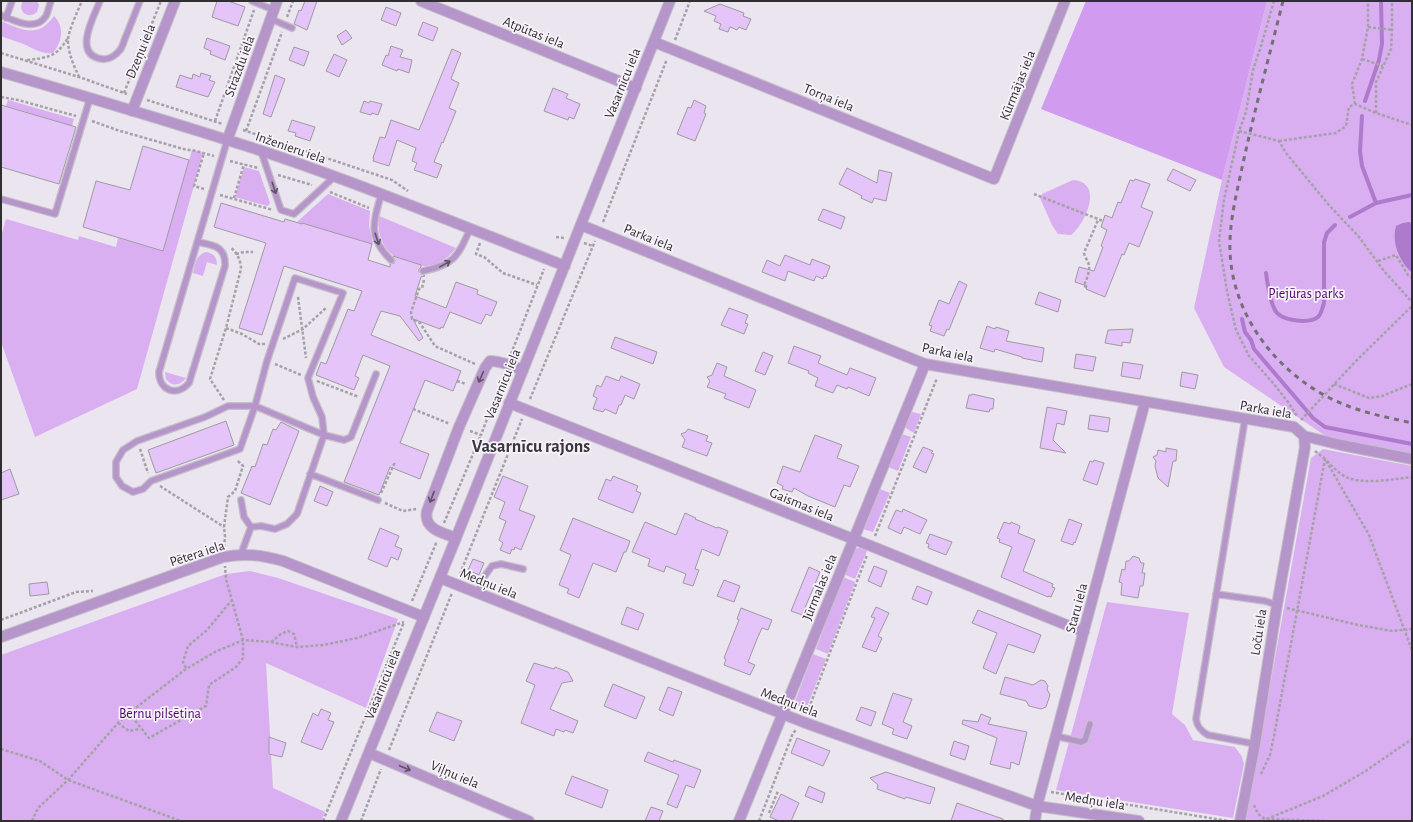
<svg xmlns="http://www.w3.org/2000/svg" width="1413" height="822" font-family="'Alegreya Sans',sans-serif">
<rect width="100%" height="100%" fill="#eae5ee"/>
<!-- green -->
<path fill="#d9aff2" d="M23,1h14l2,4 -2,7c-9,8 -20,0 -14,-11z
M1267,1h145v455l-85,-19 -103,-70 -30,-59 28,-128z
M54,16c11,11 8,26 -1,37 -11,1 -17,-3 -27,-8 -8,-3 -17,-6 -25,-9v-15c21,9 37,18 53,-5z
M8,100l66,19 -2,7 -66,-20z
M192,150l11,3 -66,236 -102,48 -34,-95v-105l5,-18 72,21 1,-4 37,11 2,-9 45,13z
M244,167l15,4 11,32 -1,2 -2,1 -32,-9z
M1073,180c31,2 13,43 -2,55l-13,-1 -6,-9 -12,-27 2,-4z
M328,194l42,17 -1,15 4,17 -1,1 -75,-22z
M379,216l77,32c-7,9 -16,16 -28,18 -6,1 -12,-2 -18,-4 -5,-2 -13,-3 -17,-7 -12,-8 -16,-26 -14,-39z
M206,252c8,1 11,6 11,13l-10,-3 -4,14 -10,-3c2,-9 3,-18 13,-21z
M165,372l21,6c-6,8 -14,9 -20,1z
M912,412l9,2 -7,19 -10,-6z
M902,434l9,3 -13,34 -10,-4z
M1323,449l89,17v355h-164l-2,-2 65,-361z
M880,489l10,4 -17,39 -10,-3z
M858,548h5l4,3 -12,28 -9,-4 -2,-2 10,-23z
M250,571l28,7 120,41 -32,89 -100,-45 7,125 52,24 -4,9h-320v-166l225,-81z
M843,577l12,5 -27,72 -12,-5z
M1107,602l82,11 -17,101 13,11 8,15 42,7 7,10 2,7 -11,54 -177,-28z
M813,654l13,5 -20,50 -12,-5z"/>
<!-- forest -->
<path fill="#d19cf0" d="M1086,1h181l-45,179 -181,-71z"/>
<!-- water -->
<path fill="#ae7acb" d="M1409,222l3,1v50c-12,-11 -21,-30 -16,-47l7,-3z"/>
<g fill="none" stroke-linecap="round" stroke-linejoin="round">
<!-- stream -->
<path stroke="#ae7acb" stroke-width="4" d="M1365,101l14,-41 3,-16 -1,-43
M1362,116l-2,35 2,15 14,37
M1350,217l26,-14 36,-8
M1266,273c2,12 3,26 9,37 5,11 34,14 43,7 4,-4 4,-9 6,-14v-61l3,-9 8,-8
M1242,319l3,13 6,8 3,9 59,69 12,9 87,17"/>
</g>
<!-- building -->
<path fill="#e5c5f9" stroke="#9e9aa1" d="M217,1h11l17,6 -7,19 -26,-9z
M305,1h12l-10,29 -13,-6 5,-14 2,1z
M720,4l24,9 -1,3 8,3 -5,11 -7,-3 -2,3 -7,-3 -2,5 -9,-3 2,-5 -7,-3 2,-5 -12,-5z
M386,7l15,6 -5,13 -15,-6z
M423,22l15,6 -5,13 -15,-6z
M346,30l6,8 -10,7 -5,-9z
M207,38l23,8 -5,14 -15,-6 1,-3 -7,-3z
M391,46l12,4 -3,7 12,3 -3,13 -11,-4 -1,2 -15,-6 4,-10 2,1z
M294,47l15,5 -5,14 -15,-6z
M452,49l9,4 -10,26 8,4 -10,25 7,3 -11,27 -2,5 -1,-1 -8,20 8,3 -5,13 -23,-8 3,-7 -5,-2 4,-13 -19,-8 -8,26 -16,-5 1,-3h-1l7,-21 5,1 6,-18 28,10z
M334,54l13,6 -8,17 -13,-6z
M201,73l10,3 -2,4 6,2 -7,15 -32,-10 4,-12 12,4 1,-5 7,3z
M275,75l10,4 -14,38 -8,-3z
M553,88l15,6 -2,4 14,6 -6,15 -5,-2 -1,3 -24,-9z
M694,100l12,6 -2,7 2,1 -11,27 -18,-7 11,-27 3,1z
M364,101l5,2 1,-2 12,3 -4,11 -6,-2 -1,2 -11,-3z
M1,105l75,22 -17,57 -58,-17z
M292,120l23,7 -5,14 -15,-5 1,-3 -8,-2z
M143,146l46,14 -26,91 -80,-24 13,-46 34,9z
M847,168l30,15 2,-13 13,3 -6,28 -12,-3 -2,5 -11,-5 1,-2 -23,-12z
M1173,169l23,11 -6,11 -23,-11z
M1135,179l15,5 -9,23 12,5 -14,35 -10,-4 -5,12 -2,-1 -17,43 -19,-8 1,-3 -12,-4 4,-15 15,4 9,-24 -2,-1 6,-16 -6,-3 4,-12 7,3 6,-16 3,1 9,-23 4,1z
M221,203l63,19 1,-3 17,5v-1l70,21 -4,16 22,7v-3l4,-1 1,-2 -2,-5 28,9v2l-2,2v3l6,4 -4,1 -6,19 31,12 10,-26 22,8 -1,4 20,8 -6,14 -5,-2 -5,10 -31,-12 -7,16 -2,-1 -1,2 -27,-10 10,19 -4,3 -19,-25 -19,-5 -10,24 90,36 -8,20 -28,-11 -25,63 29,11 -9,25 -30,-12 -11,28 -35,-13 46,-116 -27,-11 -8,21 4,2 -5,12 -38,-15 5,-13 5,2 22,-55 6,2 8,-20 -78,-25 -22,69 -23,-7 27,-85 -52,-16z
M823,209l22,8 -4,12 -23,-9z
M785,255l25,10 2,-6 18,7 -4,11 -2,-1 -1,3 -7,-3 -2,5 -26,-10 -3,10 -23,-9 5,-12 13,6z
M959,281l8,4 -18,45 -2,-1 -3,7 -14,-5 2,-5 -3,-1 10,-25 10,4z
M1039,292l22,8 -3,12 -23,-8z
M729,308l19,7 -3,8 3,1 -4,10 -23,-9z
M987,326l8,3 1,-2 13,4 -3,10 38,7 -2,14 -20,-4v-1l-27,-8 -1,3 -14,-4z
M1133,329l-3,14 -8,-1v4l-17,-3 3,-13z
M615,337l42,15 -4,12 -42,-16z
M794,346l27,10 -3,7 29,12 3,-7 26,10 -7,18 -21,-9 -1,2 -10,-4 -4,8 -18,-7 3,-8 -10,-5 1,-2 -21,-8z
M763,352l10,4 -8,19 -10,-4z
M1076,354l20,3 -3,14 -19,-3z
M1123,362l20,3 -3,14 -19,-3z
M717,363l10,4 -3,9 32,14 -7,18 -25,-10 2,-4 -19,-7 3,-6 -3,-4 5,-2z
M1182,372l16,3 -3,14 -15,-3z
M606,376l13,5 2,-5 19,8 -6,15 -9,-4 -4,10h-2l-3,9 -11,-5 -2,3 -10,-3 4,-11 -4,-2 4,-11 4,2z
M972,394l22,5 -1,10h-3l-1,3 -23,-4 3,-13h3z
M1047,407l20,4 -3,14 -7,-2 -4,17 13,13 -26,-5z
M1090,415l20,3 -2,14 -20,-3z
M226,421l8,24 -78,28 -8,-23z
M281,422l18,9 -29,74 -29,-12 11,-27 3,1 8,-23 4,1 6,-16 3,1z
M688,429l20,7 -2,5 6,2 -5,13 -25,-9 3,-7 -4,-6 5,-2z
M815,435l27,10 -5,13 22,8 -9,21 -6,-2 -9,22 -27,-11 -14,-8 -2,4 -10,-3 1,-3 -6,-3 6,-17 17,6z
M923,447l10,4 -2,2 3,1 -8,19 -13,-6z
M1166,448l11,2 -1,11h-3l-5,26 -10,-9 -3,-12 1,-5 -3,-4 4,-2 1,-5 8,2z
M1094,460l10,3 -7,22 -14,-5 7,-19 3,1z
M10,469l9,25 -18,6v-27z
M503,476l25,10 -9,24 16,6 -14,34 -6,-3 -1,3 -2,-1 -2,5 -10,-4 3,-7 -4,-3 7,-19 -7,-3 6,-16 -11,-5z
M613,476l25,10 -2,5 5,2 -8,20 -35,-14 8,-20 5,2z
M320,486l13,6 -6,14 -13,-5z
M903,509l24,11 -7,14 -16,-7 -3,7 -13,-6 8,-18 6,2z
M685,513l11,5 -1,1 22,9 1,-1 10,4 -9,25 -17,-7 -7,20 4,1 -6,16 -10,-3 3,-9 -20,-8 -2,6 -16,-6 2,-7 -18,-7 13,-30 31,13z
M573,518l57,23 -4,11h-2l-8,20 -23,-9 -14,35 -12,-5 2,-4 -10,-4 12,-30 -11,-5z
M1069,519l13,5 -7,19 -1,-1 -1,3 -12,-4z
M1004,522l6,2 1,-2 9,4 -2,7 17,7 -12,31 30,13 -1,3 3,1 -4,9 -3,-1v1l-47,-20 11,-30 -13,-5 1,-3 -3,-1z
M380,528l19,8 -4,10 7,3 -4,11 -7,-3 -4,10 -19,-8z
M930,534l22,8 -6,13 -18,-7 1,-4 -3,-1z
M1133,556l6,2 2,5h3l-2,10h3l-2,13h-3l-2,12 -17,-3 1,-12 -3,-1 3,-13 3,1 1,-9h3z
M473,559l11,4 -5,12 -11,-5z
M874,566l13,5 -6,16 -13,-6z
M809,567l11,5 -18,43 -11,-4z
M724,580l16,6 -6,16 -17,-6z
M47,582l2,12 -19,2 -1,-12z
M917,586l15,6 -5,13 -15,-6z
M627,607l17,7 -6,16 -17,-6z
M876,607l13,6 -11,23 4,2 -6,14 -14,-5 13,-29 -4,-1z
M741,608l31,12 -4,10 -6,-2 -5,11 -9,23 7,3 -5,10 -26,-10 2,-6 -2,-1 15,-38 -2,-1z
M978,610l63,25 -7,18 -26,-9 -12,30 -13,-6 14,-35 -25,-10z
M534,663l20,6 1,-2 13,5 5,9 -11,2 -12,26 28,12 -5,12 -8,-3 -1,2 -8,-3 -2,7 -33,-13 14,-38 -9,-4z
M1005,677l28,8 8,-5 4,1 3,5 -1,3 3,6 -4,12 -5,2 -12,-3 -3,-5 -26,-7z
M613,684l32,13 -9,22 -32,-13z
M668,687l14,5 -9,24 -14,-6z
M893,693l19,6 -9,23 9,4 -5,13 -15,-5 2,-5 -12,-5z
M861,707l15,5 -5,14 -15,-6z
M321,709l10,4 -3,7 6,2 -12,28 -21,-8 12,-29 5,3z
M437,712l25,9 -8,20 -25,-10z
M981,714l10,4 -3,6 39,8 -8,33 -8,-3 -1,7 -20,-5 7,-26 -35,-14 1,-4 15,2z
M269,737l17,6 -4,14 -13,-3z
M797,738l33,13 -7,15 -32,-13z
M954,741l15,5 -4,14 -15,-5z
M648,752l25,10 1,-2 27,10 -7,18 -8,-3 -9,23 -10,-4 12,-29 -35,-14z
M886,772l49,16 -5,16 -24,-7 -1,2 -28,-10 1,-4 -8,-7z
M572,776l36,14 -6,18 -37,-14z
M809,786l16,7 -3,10 -17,-7z
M781,794l18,9 -8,18h-12l-9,-4z
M957,803l46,16v2h-52z
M651,807l12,4 -4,10h-14z"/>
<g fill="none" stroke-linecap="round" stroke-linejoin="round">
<defs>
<path id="service" d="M100,1c-6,15 -28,54 2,58 7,1 14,-4 18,-9 3,-4 4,-10 6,-14 5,-12 9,-23 14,-35
M252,1l22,9
M1,15c13,6 35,17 45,1 2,-4 3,-10 5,-15
M6,18l6,-17
M271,19l21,9
M261,151l20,59 13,4 40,-37
M381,195c-8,28 -13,43 10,65
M1,199l54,15 35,-116
M197,242c16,3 29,4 28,24l-36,117c-12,14 -30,8 -30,-11 23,-77 45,-154 68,-231
M423,271c31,-6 35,-15 47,-42
M1245,419l-49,300c1,8 5,12 12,16l47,9
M310,474l68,26
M241,500l3,17 7,10
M241,554l10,-27 10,-1 14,3 12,-5 10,-10 27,-79 -69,-29h-27l-23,11 -68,24 -14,9 -7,12v15l6,9 11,6 10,-3 8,-8 89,-32 15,-43 12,-45 28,-83 48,15 -35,85 5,19 9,20 2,18 20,5 7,-3 25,-63
M478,593l6,-16 8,-11 9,-2 22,5
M1216,594l49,7 12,4
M1056,736l25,6 4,-2 5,-16"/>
<path id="minor" d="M421,1l215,87
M654,42l340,137 71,-178
M132,111l43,-110
M227,141l50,-140
M581,225l344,139 369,63 10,9 1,11 -28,158 -22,139 -15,77
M509,403l362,143 213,86
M1304,436l37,9 71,14
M456,538c-13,-5 -33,-9 -29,-27l32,-84 26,-59 5,-7c12,0 22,5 33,9
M440,578l363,144 234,84 102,15
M1,637l222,-80c23,-4 38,-2 60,4l141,56
M369,753l160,68
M739,821l186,-457
M1035,821l2,-15 108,-404"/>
<path id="tertiary" d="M1,72c87,25 174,51 261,79 102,34 203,76 303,115
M341,821l115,-283 214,-537"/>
</defs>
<!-- service casing -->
<use href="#service" stroke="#c5c0c8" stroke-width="8"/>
<!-- minor casing -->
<use href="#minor" stroke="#c5c0c8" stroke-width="12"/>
<!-- tertiary casing -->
<use href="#tertiary" stroke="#c5c0c8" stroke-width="12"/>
<!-- path -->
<path stroke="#a4a1a7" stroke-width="2.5" stroke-dasharray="3 2" stroke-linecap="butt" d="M1274,1l-13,45 -8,24 -7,42 -7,19 -15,69 -5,41 8,50 9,39 13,26 24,27 15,19 9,14
M287,17l6,-16
M1368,27l24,3
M675,40l15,-39
M1,53l78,24 48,17
M1362,59l21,7
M27,60c19,-2 30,-3 40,-21
M79,77c-5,-11 -11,-24 -11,-37 0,-8 10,-30 14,-39
M124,93l37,-92
M1,97l17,3 58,16
M147,100l76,24
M1355,104l-3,-20 10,-25 6,-32v-26
M1376,113v-31l15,-33 1,-19v-29
M92,121l25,9 70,20h5l22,6
M215,121l39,-111
M243,130l149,50 16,11
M246,131l36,-99
M1239,131l40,10 7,12 42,51 31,33 25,34 28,31
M1279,141l57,-8 10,-7 3,-19 6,-3 21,9 36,12
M230,161l28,7
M278,175l34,10
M204,189l-10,-3 10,-33
M330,192l39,16
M1034,194l69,27
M220,195l53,15
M234,198l10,-34
M603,222l64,-163
M556,237l8,1
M480,243l-4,11 8,3 19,16 34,12
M584,243l9,3
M236,254l8,-2h9
M1378,261l18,-6 12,20 4,3
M424,280l-2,8 -3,1 -8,23 1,7 8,4 15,23 40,18
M1087,287l-3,-1c2,-6 6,-14 5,-20 0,-4 -4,-8 -5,-13l14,-33
M298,297l8,61
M226,328l16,6 17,10h6
M283,339l20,-10 24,-22
M511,354l33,-85
M275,364l26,11
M317,381l42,16
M457,381l9,3
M1334,384l35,14 13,-2 30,-12
M530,399l65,-158
M224,400l-14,-21 16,-51 15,-59c0,-8 -4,-17 -11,-22
M413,409l37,15
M1301,420l53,-57 58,-57
M470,431l11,4 23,-61
M140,449l8,24
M1315,451l10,8 44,76 43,115
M160,486l64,41
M381,493l14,-31
M385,503l18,8 13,-2
M444,523l37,-88
M875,536l62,-158
M224,547l1,-10 -1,-10 4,-30 7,-6 8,-25 -6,-6
M460,574l62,-155
M412,601l25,-60
M1287,608l71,17 34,6 20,-2
M1,620l75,-28 17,-1
M271,642l10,-8 7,-3 6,3 3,13
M186,668l-3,-6 5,-16 19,-16 24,-29
M129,713l20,25 57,-32 3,-21 27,-18 7,-9v-18l-17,-61 -1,-13
M807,713l60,-158
M118,723l11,8 11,-2
M1,749l39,12 28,19 113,41
M389,750l63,-157
M1261,774l9,-19 4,-19 51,-277c6,6 13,14 21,18 17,8 47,2 66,0
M1051,792l177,29
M1254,805l4,9 7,5 62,2
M769,813l9,-22
M32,821l6,-13 30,-28 50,-57 11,-10 57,-44 29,-17 28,-12 27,2 27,5 26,-2 34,-7 47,-16
M323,821l81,-199
M361,821l20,-52
M759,821l34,-88 3,-3
M1262,821l61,-25 41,-24 48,-33"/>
<!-- service -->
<use href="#service" stroke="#b695cb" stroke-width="5.5"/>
<!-- minor -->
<use href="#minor" stroke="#b695cb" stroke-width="10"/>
<!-- tertiary -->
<use href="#tertiary" stroke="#b695cb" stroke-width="10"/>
<!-- rail -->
<path stroke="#737075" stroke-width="3" stroke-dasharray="5 5" stroke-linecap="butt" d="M1283,1c-14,56 -29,111 -41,167 -6,28 -13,55 -12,84 3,69 54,130 118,154 21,8 42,12 64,17"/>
</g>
<!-- one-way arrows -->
<defs><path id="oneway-shaft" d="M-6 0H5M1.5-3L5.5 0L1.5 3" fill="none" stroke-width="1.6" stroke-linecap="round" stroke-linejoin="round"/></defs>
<g stroke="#5f5267">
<use href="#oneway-shaft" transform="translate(274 188) rotate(72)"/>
<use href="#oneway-shaft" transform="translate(377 239) rotate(72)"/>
<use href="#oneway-shaft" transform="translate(445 264) rotate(-29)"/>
<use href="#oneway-shaft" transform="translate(481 377) rotate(114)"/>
<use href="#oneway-shaft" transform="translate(432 497) rotate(111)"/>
<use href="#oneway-shaft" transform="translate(405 768) rotate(23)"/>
</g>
<g text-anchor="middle" stroke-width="3.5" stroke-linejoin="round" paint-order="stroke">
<!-- street labels -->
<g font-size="14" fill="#302e31" stroke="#f8f3fb">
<text transform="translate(534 32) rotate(22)" y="5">Atpūtas iela</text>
<text transform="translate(140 51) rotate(-68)" y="5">Dzeņu iela</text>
<text transform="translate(239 66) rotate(-70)" y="5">Strazdu iela</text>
<text transform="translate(622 83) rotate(-68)" y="5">Vasarnīcu iela</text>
<text transform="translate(1017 85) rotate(-68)" y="5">Kūrmājas iela</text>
<text transform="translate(829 97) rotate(22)" y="5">Torņa iela</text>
<text transform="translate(291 147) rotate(19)" y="5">Inženieru iela</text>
<text transform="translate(649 237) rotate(22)" y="5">Parka iela</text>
<text transform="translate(948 352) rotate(12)" y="5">Parka iela</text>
<text transform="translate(502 384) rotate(-68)" y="5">Vasarnīcu iela</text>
<text transform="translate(1266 409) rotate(10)" y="5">Parka iela</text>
<text transform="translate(802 504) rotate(22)" y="5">Gaismas iela</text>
<text transform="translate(197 553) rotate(-18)" y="5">Pētera iela</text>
<text transform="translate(489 583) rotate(22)" y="5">Medņu iela</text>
<text transform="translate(819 587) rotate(-68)" y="5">Jūrmalas iela</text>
<text transform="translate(1076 608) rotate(-75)" y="5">Staru iela</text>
<text transform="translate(1258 632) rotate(-81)" y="5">Loču iela</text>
<text transform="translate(382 684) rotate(-68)" y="5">Vasarnīcu iela</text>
<text transform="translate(790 702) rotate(21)" y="5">Medņu iela</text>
<text transform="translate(455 774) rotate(23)" y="5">Viļņu iela</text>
<text transform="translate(1095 800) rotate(9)" y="5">Medņu iela</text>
</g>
<!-- park labels -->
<g font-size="14" fill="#51056e" stroke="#f8f3fb">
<text x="1306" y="298">Piejūras parks</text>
<text x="160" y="718">Bērnu pilsētiņa</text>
</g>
<!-- district labels -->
<g font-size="18" font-weight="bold" fill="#39353c" stroke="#f8f3fb">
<text x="531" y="452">Vasarnīcu rajons</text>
</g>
</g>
<!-- border -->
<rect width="1413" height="822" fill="none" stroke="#302e31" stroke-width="4"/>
</svg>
